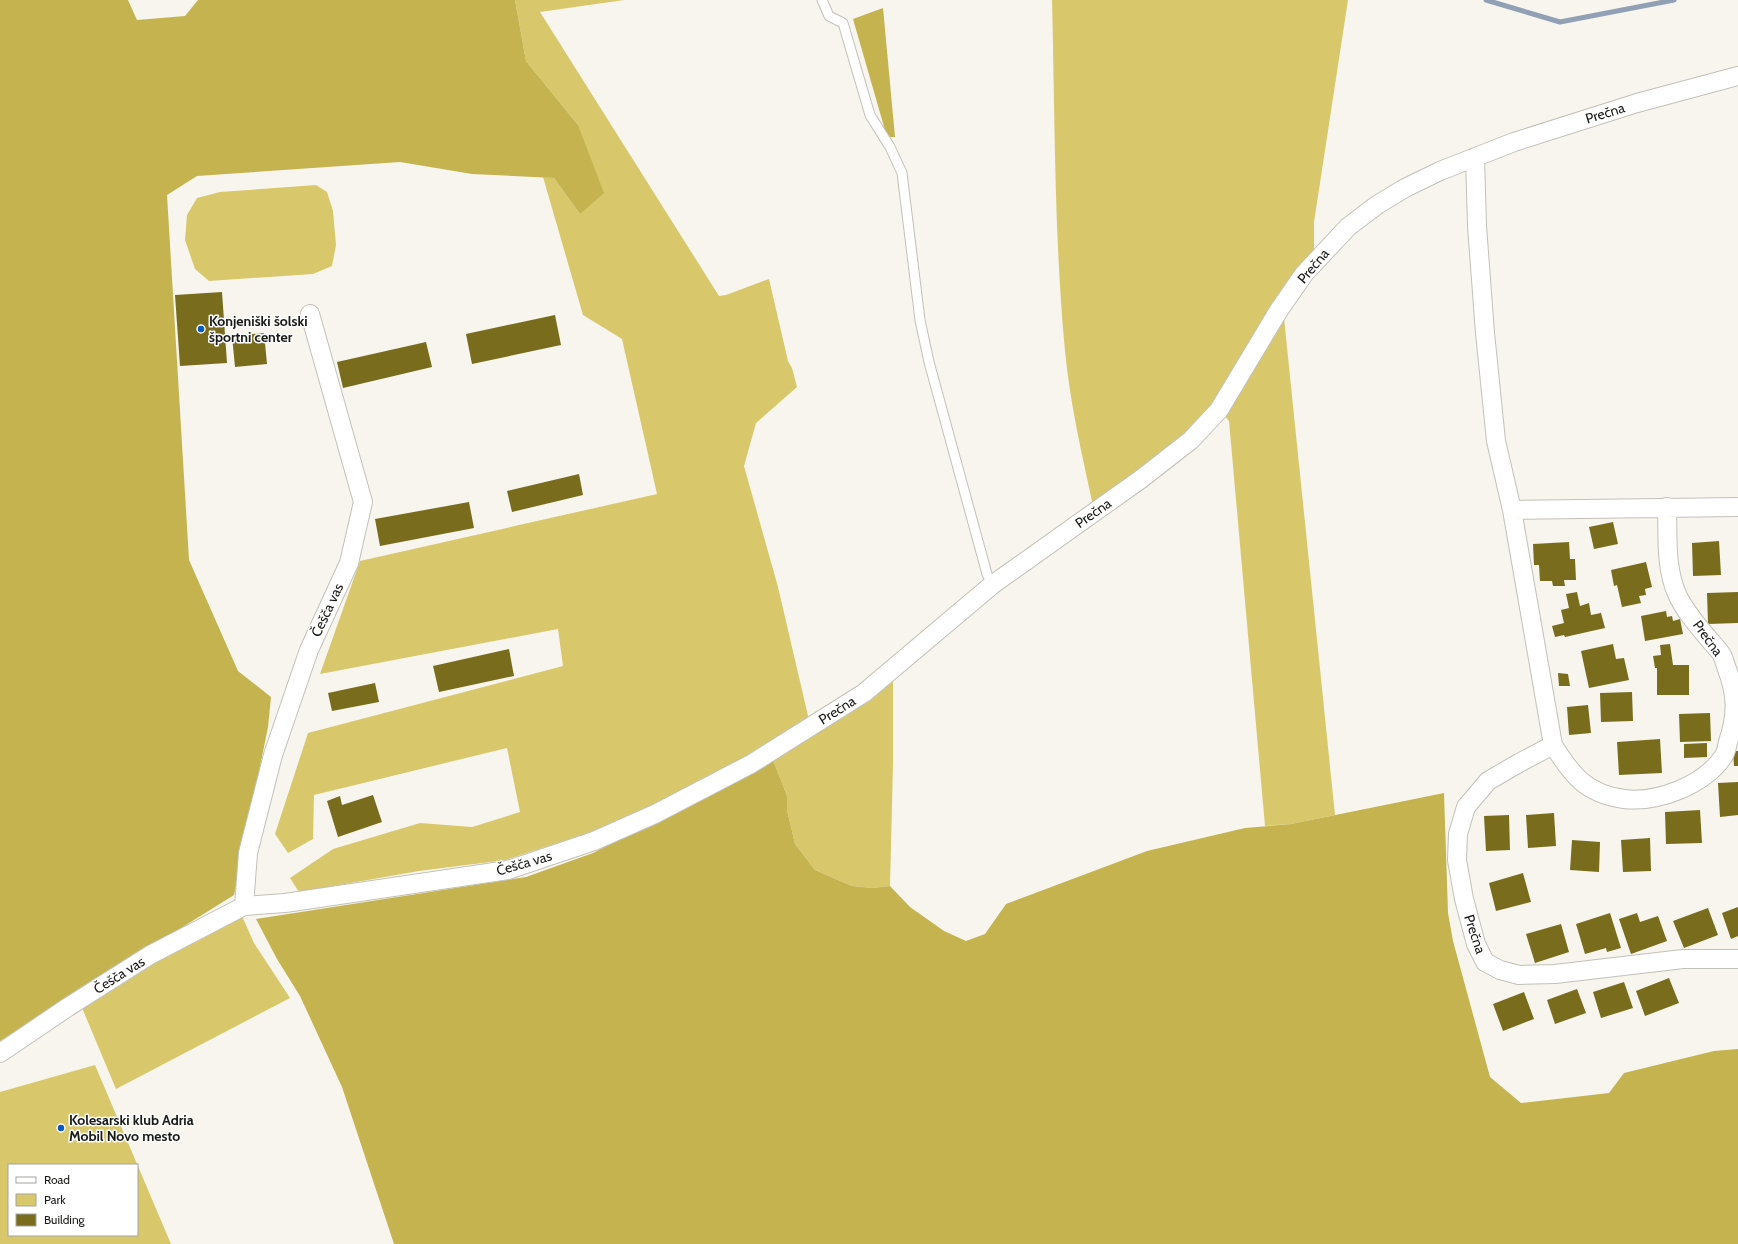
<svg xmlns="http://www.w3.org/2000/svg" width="1738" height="1244" font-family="Cabin,sans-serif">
<rect width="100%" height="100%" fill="#f7f5ed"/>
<!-- green -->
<path fill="#d9c86b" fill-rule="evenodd" d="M515,0h109l-84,12 179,284 7,-1 43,-16 19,82 4,7 5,19 -41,36 -12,43 34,121 31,133 -35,22 -116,62 -46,21 -106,35 -87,11 -120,21 -9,-14 43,-29 87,-26 52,4 48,-15 -13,-64 -193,47 -1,44 -25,14 -13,-19 33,-101 255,-67 -5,-37 -238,45 40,-113 297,-67 -35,-155 -39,-24 -40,-138 11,1 26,36 -2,-89 -52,-64z
M1052,0h296l-34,222v28l-103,157 -24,27 -94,72c-11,-51 -23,-103 -28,-155 -11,-116 -10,-235 -13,-351z
M316,185l11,7 6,19 3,34 -4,21 -19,8 -104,7 -14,-12 -10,-29 2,-25 10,-17 23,-6z
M1284,318l51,497 -44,9 -26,2 -36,-405 -6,-7z
M893,678v86l-3,122 -18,2 -20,-2 -37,-16 -20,-26 -8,-34v-14l-14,-36z
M242,916l12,27 36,55 -174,91 -36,-86 18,-13z
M95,1065l76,179h-171v-152zM9,1165h128v70h-128z"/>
<!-- forest -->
<path fill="#c5b34f" d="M0,0h128l9,20 48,-4 13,-16h317l11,61 52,64 26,68 -24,21 -26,-36 -82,-4 -72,-12 -203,14 -30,19 22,365 49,111 33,26 -3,30 -34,168 -234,146z
M883,8l12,129h-8l-34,-118z
M773,760l14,36v14l8,34 20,26 37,16 20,2 18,-2 20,21 34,24 22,10 19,-7 21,-30 141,-53 98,-23 46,-4 153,-31 4,120 5,28 37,136 31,26 88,-10 15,-20 90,-22 24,-2v195h-1344l-52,-157 -42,-91 -23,-37 -21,-40 270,-42 67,-24z"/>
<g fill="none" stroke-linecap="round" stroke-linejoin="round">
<!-- stream -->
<path stroke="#92a0b6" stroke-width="5" d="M1486,0l74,22 114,-22"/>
</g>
<!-- building -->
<path fill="#796c1c" d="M222,292l5,71 -47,3 -5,-71z
M555,315l6,30 -89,19 -6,-30z
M264,333l3,31 -32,3 -3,-31z
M426,342l6,25 -89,21 -6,-26z
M579,474l4,21 -71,17 -5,-21z
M469,502l5,26 -94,18 -5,-27z
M1613,522l5,22 -24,5 -5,-22z
M1719,541l2,34 -28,1 -1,-33z
M1569,542l1,17h5l1,21h-12l1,6h-12l-1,-5h-12l-1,-16h-5l-1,-21z
M1646,562l6,25 -7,2 1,6 -7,1 2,7 -19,4 -5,-22 -3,1 -3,-16z
M1577,592l3,14 9,-3 2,12 10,-2 4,15 -40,9 -1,-2 -9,2 -3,-11 12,-3 -3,-13 8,-2 -3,-14z
M1738,592v31l-30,1 -1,-31z
M1666,611l1,6 5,-1 1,5 7,-2 3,15 -38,7 -4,-25z
M1613,644l3,15 8,-1 5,22 -40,8 -8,-37z
M1670,644l3,21h-4h20v30h-32v-27h-2l-2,-12 8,-1 -1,-10z
M509,649l5,27 -75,16 -6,-26z
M1558,673l10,1 2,12h-11z
M375,683l4,19 -47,9 -4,-18z
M1632,692l1,29 -32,1 -1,-29z
M1588,705l3,28 -22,2 -2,-28z
M1710,713l1,28 -31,1 -1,-28z
M1660,739l2,34 -43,2 -2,-33z
M1707,743v14l-23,1v-14z
M1733,751h5v15h-4z
M1738,782v33l-18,2 -2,-34z
M373,795l9,27 -44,15 -11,-36 13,-5 2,9z
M1700,810l2,33 -36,1 -1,-32z
M1554,813l2,33 -28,2 -2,-33z
M1509,815l1,35 -24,1 -2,-35z
M1650,838l1,33 -28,1 -2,-32z
M1572,840l28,2 -1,30 -29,-2z
M1523,873l8,29 -35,9 -7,-28z
M1738,907v29l-7,3 -9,-26z
M1708,908l10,27 -34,13 -11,-27z
M1610,913l11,35 -14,4 -1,-4 -21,6 -9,-30z
M1637,913l3,9 18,-6 9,25 -36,13 -12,-35z
M1561,924l8,28 -34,11 -9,-29z
M1669,978l10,25 -34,13 -9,-25z
M1624,982l9,26 -32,10 -8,-26z
M1577,989l9,24 -31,11 -8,-24z
M1524,992l10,27 -31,12 -10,-27z"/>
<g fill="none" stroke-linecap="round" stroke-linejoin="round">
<defs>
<path id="lane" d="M822,0l7,16 14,7 27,92 20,32 12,26 18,147 9,42 58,212 5,11"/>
<path id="street" d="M1475,157l2,69 8,107 11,108 16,69 41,235 -34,18 -31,18 -22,26 -8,27 -1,26 7,39 12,45 9,18 15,8 19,5 36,-1 128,-15h55
M1512,510l226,-3
M1553,745c19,30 33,49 71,54 34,4 80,-14 99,-42 3,-4 4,-10 5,-15 9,-27 9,-46 -1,-73 -2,-5 -3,-10 -5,-14 -4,-6 -9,-11 -14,-17 -11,-13 -24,-28 -31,-44 -12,-27 -9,-59 -10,-87
M244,906l4,-53 25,-98 36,-105 40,-87 14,-61 -53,-188
M0,1053l68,-46 82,-52 94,-49 41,-3 223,-33 86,-29 61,-27 96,-50 113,-71 128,-108 149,-106 50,-39 28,-30 60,-100 25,-36 44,-47 29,-22 28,-17 35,-17 74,-29 123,-39 101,-27"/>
</defs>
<!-- lane casing -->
<use href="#lane" stroke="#c2c1b9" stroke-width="11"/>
<!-- street casing -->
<use href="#street" stroke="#c2c1b9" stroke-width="20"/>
<!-- lane -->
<use href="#lane" stroke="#fff" stroke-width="9"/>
<!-- street -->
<use href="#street" stroke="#fff" stroke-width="18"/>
</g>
<!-- markers -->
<g fill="#0959c3" stroke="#fff" stroke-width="1.5">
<circle cx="201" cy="329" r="4"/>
<circle cx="61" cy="1128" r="4"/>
</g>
<g text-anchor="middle" stroke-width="3" stroke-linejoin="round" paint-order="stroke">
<!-- street labels -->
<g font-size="14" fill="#1a1a17" stroke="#fff">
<text transform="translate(1605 113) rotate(-17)" y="5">Prečna</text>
<text transform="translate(1313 266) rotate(-50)" y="5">Prečna</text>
<text transform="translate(1093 513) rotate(-35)" y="5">Prečna</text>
<text transform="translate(327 610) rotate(-65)" y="5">Češča vas</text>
<text transform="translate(1708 638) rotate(54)" y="5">Prečna</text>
<text transform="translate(837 710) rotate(-32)" y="5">Prečna</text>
<text transform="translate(524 863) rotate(-16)" y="5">Češča vas</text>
<text transform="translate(1475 934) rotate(72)" y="5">Prečna</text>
<text transform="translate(119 975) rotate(-32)" y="5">Češča vas</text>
</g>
<!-- poi labels -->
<g font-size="14" font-weight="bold" fill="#1a1a17" stroke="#fff" text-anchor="start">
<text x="209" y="326">Konjeniški šolski<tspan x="209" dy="16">športni center</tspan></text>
<text x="69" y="1125">Kolesarski klub Adria<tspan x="69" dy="16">Mobil Novo mesto</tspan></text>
</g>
</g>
<!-- legend -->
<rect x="8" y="1164" width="130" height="72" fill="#ffffff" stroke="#a3a3a2"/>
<rect x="16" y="1177" width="20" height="6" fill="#ffffff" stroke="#a3a3a2"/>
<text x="44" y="1184" font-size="12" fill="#1a1a17">Road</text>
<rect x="16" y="1194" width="20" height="12" fill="#d9c86b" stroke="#a3a3a2"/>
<text x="44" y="1204" font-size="12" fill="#1a1a17">Park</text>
<rect x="16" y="1214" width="20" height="12" fill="#796c1c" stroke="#a3a3a2"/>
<text x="44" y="1224" font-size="12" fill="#1a1a17">Building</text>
</svg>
